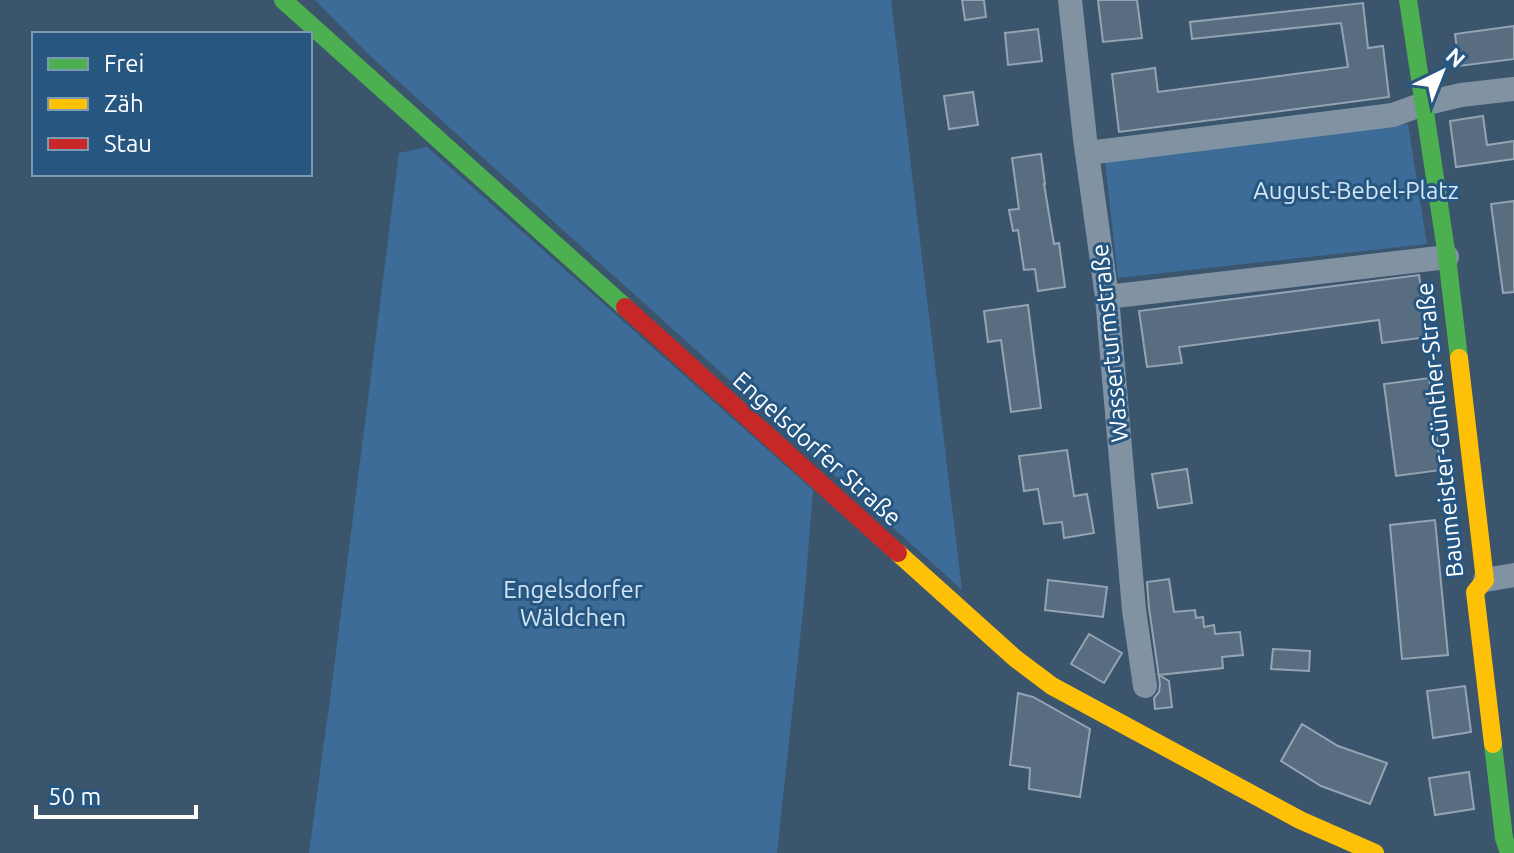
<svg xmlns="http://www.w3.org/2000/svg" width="1514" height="853" font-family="Ubuntu,sans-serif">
<rect width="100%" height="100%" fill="#3b556d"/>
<!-- green -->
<path fill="#3c6c97" d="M315,0h576l71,590 -594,-536z
M1408,124l19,120 -309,34 -13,-116z
M427,147l386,343 -9,112 -27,251h-468l23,-169 67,-531z"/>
<!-- building -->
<path fill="#586d80" stroke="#94a4b2" stroke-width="2" d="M962,0h22l2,17 -21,3z
M1098,0h39l5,38 -39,4z
M1363,3l5,45 15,-2 6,51 -270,35 -7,-58 43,-6 3,24 190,-25 -7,-44 -149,16 -2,-17z
M1514,26v33l-55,7 -4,-32z
M1038,29l4,32 -34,4 -3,-32z
M973,92l5,33 -29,4 -5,-33z
M1483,116l4,29 27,-4v18l-58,8 -6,-46z
M1041,154l4,30h-1l10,60 5,-1 6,44 -27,4 -3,-22 -11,1 -6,-40 -5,1 -4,-21 10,-1 -7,-51z
M1514,201v91l-11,1 -12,-89z
M1419,275l9,62 -46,6 -3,-23 -200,27 3,16 -35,4 -8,-56z
M1028,305l13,103 -30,4 -10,-72 -13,2 -4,-31z
M1429,378l12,92 -45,6 -12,-92z
M1067,450l7,46 13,-2 7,39 -30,5 -2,-16 -18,2 -6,-35 -14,2 -5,-35z
M1187,469l5,34 -34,5 -6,-34z
M1435,520l13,135 -46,4 -12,-134z
M1169,579l5,33 21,-2 1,8 7,-1 1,10 10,-2 1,9 25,-2 3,23 -21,2 1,11 -64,7 10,6 3,26 -17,2 -1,-11 5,-6 1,-8 -11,-76 -2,-26z
M1048,580l59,7 -4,30 -58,-7z
M1089,634l33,19 -18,30 -33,-19z
M1273,649l37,2 -1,20 -38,-2z
M1465,686l6,46 -38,6 -6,-47z
M1018,693l15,4 57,32 -10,68 -51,-8 1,-21 -20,-3z
M1302,724l36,22 49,17 -17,41 -49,-18 -40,-25z
M1469,772l5,37 -39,6 -6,-37z"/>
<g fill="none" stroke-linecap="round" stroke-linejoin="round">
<!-- street -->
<path stroke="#8192a3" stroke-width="24" d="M1070,0l15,139 22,158 27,313 11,76
M1088,153l305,-38 30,-11 38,-9 53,-6
M1107,297l340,-40
M1485,580l29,-5"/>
<!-- fast -->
<path stroke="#4caf50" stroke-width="18" d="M283,0l342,307
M1408,0l39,257 12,101
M1493,744l11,94 5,15"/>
<!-- slow -->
<path stroke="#ffc107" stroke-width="18" d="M1459,358l26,222 -10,12 18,152
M898,553l118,106 36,27 248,134 75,33"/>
<!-- jam -->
<path stroke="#c62828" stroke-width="18" d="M625,307l273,246"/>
</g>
<g text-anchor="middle" stroke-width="6" stroke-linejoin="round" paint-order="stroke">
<!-- park labels -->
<g font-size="24" fill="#d2e5f5" stroke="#275681">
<text x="1356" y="199">August-Bebel-Platz</text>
<text x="573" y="598">Engelsdorfer<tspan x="573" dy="28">Wäldchen</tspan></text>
</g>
<!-- street labels -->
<g font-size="24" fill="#fff" stroke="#275681">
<text transform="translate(1110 343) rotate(-96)" y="8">Wasserturmstraße</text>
<text transform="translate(1440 430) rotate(-96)" y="8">Baumeister-Günther-Straße</text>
<text transform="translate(817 449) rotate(42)" y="8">Engelsdorfer Straße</text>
</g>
</g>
<!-- legend -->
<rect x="32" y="32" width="280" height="144" fill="#275681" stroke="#7d9ab3" stroke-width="2"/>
<rect x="48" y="58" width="40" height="12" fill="#4caf50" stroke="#7d9ab3" stroke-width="2"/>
<text x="104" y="72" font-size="24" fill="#ffffff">Frei</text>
<rect x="48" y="98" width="40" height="12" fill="#ffc107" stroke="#7d9ab3" stroke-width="2"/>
<text x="104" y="112" font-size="24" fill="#ffffff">Zäh</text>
<rect x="48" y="138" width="40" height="12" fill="#c62828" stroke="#7d9ab3" stroke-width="2"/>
<text x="104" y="152" font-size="24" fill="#ffffff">Stau</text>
<!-- north arrow -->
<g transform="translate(1442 72) rotate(43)" stroke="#275681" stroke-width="6" paint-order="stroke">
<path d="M0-6L14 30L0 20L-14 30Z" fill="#ffffff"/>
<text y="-12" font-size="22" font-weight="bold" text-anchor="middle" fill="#ffffff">N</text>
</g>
<!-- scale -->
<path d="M36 805v12h160v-12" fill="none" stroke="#ffffff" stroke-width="4"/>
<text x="48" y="805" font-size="24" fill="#ffffff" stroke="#275681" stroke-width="6" paint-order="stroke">50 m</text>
</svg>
